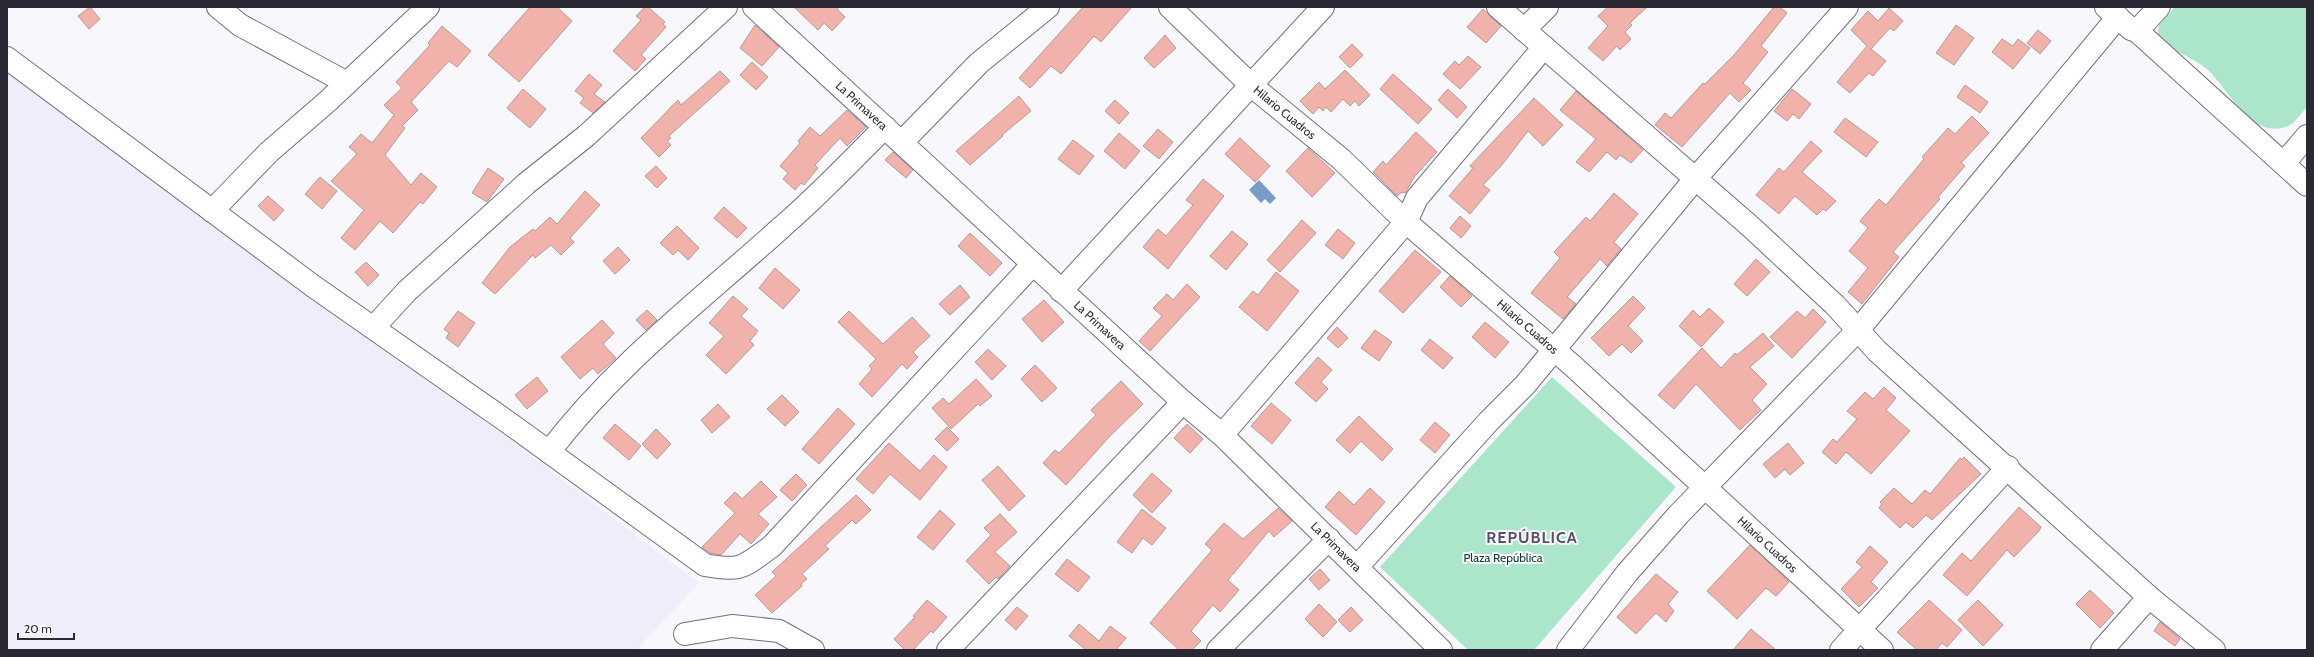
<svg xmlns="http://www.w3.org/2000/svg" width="2314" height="657" font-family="Cabin,sans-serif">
<rect width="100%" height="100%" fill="#f8f7fc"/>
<!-- built -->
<path fill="#f0edfa" d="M7,73l442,321 250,189 -63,67h-629z"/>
<!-- green -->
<path fill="#ace6ca" d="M2175,7h132v100c-5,5 -11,15 -17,18 -38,18 -60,-34 -82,-55 -16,-14 -37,-18 -51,-34l2,-11z
M1552,377l124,110 -142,163h-66l-88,-83z"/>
<!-- water -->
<path fill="#7a9dc8" d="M1259,180l17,18 -6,6 -5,-5 -4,4 -12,-13z"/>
<!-- building -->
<path fill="#f1b2ab" stroke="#b89a97" d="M90,7l10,12 -11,10 -11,-13z
M530,7h27l15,14 -53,61 -31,-27z
M645,7h3l17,15 -2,2 3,3 -25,28 5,4 -11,12 -22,-20 28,-31 -5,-4z
M794,7h45l-2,2 8,8 -13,14 -8,-8 -6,7z
M1083,7h49l-31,35 -7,-6 -33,38 -10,-8 -21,22 -11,-10z
M1608,7h39l-17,16 2,2 -7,7 6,7 -11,11 -3,-4 -14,15 -15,-13 20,-22 -10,-10z
M1774,7h6l7,6 -26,33 7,6 -25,31 8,7 -12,12 -9,-9 -48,54 -27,-22 10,-12 6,5 32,-35 2,1 29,-29z
M1889,8l14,13 -9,10 -4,-3 -19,21 15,12 -13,15 -4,-3 -19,20 -13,-11 30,-36 -16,-16 17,-19 10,10z
M1483,9l18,17 -15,17 -19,-16z
M755,25l24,22 -17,19 -22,-18z
M1956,25l18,13 -20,27 -18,-12z
M442,26l29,25 -14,16 -8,-6 -38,41 7,8 -16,16 3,2 -20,27 26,30 10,-12 16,14 -14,17 -3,-2 -27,31 -13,-12 -25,29 -14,-12 23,-28 -33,-29 26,-27 -8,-7 12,-13 11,9 22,-28 -10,-10 18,-17 -6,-6 34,-37 -2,-2z
M2038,30l13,11 -11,13 -13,-11z
M1165,35l11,13 -22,20 -10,-10z
M2002,39l11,7 5,-7 12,9 -17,21 -21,-17z
M1352,44l11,11 -13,13 -11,-11z
M1468,56l13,11 -21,22 -17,-15 12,-13 4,4z
M752,62l16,15 -12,13 -16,-15z
M1345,70l25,25 -11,11 -4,-5 -5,5 -7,-7 -12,13 -5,-5 -3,4 -4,-4 -6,7 -13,-13 19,-19 6,7z
M720,71l10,10 -61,55 2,2 -4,3 4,4 -12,12 -18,-19 37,-38 3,5z
M589,74l13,11 -8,9 11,8 -12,11 -13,-10 4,-5 -9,-7z
M1393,74l39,35 -14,15 -38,-35z
M1965,85l23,17 -8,11 -23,-16z
M523,89l23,20 -16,19 -23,-20z
M1448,89l19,18 -10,11 -19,-18z
M1792,89l19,15 -12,15 -6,-5 -6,7 -13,-10z
M1576,91l67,59 -12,13 -11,-8 -4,5 -9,-8 -18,20 -13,-10 20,-23 -36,-29z
M1019,96l12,15 -29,24 1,1 -33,29 -14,-14z
M1534,98l29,27 -20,21 -15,-15 -27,35 -18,19 7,5 -20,24 -21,-18 24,-28 -3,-2z
M1115,100l14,13 -10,11 -14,-13z
M847,110l19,17 -19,19 -7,-8 -25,27 3,3 -14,17 -3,-2 -6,7 -12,-11 5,-6 -8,-7 20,-23 -2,-2 12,-14 10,9z
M1972,116l17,17 -28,30 4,3 -27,31 2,2 -47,53 6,5 -37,47 -14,-12 20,-24 -19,-17 19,-23 -8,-7 19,-22 7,6 38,-46 -2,-2 26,-29 7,6z
M1845,118l33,24 -12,15 -32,-25z
M1158,129l15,13 -14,17 -16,-13z
M1416,132l21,20 -22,24 -10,17 -3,-1 -5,4 -24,-24 10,-11 3,4z
M1119,133l21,18 -15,18 -21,-18z
M1240,138l30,28 -15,16 -30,-28z
M1073,140l21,16 -15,19 -21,-16z
M1811,141l11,10 -20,21 34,29 -10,10 -3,-2 -6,6 -22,-19 -16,18 -23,-19 23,-27 5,4z
M1308,148l27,25 -23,24 -26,-26z
M893,152l20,18 -7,8 -21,-18z
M656,166l11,12 -10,10 -12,-12z
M488,168l16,11 -17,23 -15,-9z
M320,177l17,14 -15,18 -17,-15z
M1203,179l21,17 -56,73 -25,-22 15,-18 8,7 27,-31 -7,-5z
M585,191l15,14 -30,33 4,4 -13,13 -10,-10 -16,13 -2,-3 -38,39 -13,-11 28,-36 23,-18 2,2 15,-14 7,7z
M1614,193l24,21 -24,28 7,7 -14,17 -7,-7 -33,38 9,7 -13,15 -32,-26 29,-35 -6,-6 32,-35 4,4z
M268,196l16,14 -10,11 -16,-15z
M724,207l23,21 -10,10 -23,-20z
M1460,216l11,10 -10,12 -11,-10z
M1302,220l14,13 -36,39 -13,-12z
M677,226l22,22 -11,12 -10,-10 -5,5 -13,-12z
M1338,229l17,14 -12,16 -18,-14z
M1232,231l16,13 -22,26 -16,-14z
M970,233l32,30 -12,13 -32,-30z
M618,247l12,13 -15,14 -12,-13z
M1415,250l26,22 -38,41 -24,-22z
M1756,259l14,13 -23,24 -13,-12z
M366,262l13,13 -11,11 -13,-14z
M775,268l25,22 -17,19 -24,-21z
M1276,272l23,19 -32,40 -28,-24 14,-16 5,4z
M1450,276l22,20 -11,11 -21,-20z
M1187,284l13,13 -50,54 -11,-10 23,-25 -9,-8 14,-14 6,6z
M960,285l10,12 -20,18 -11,-11z
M733,296l15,13 -7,7 17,15 -8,10 4,4 -28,29 -20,-19 18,-19 -15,-13z
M1633,296l12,12 -17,18 15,15 -12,12 -9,-9 -13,12 -18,-18z
M1044,300l20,22 -22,20 -20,-23z
M1709,308l15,14 -23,25 -22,-21 14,-16 7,7z
M1813,309l13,13 -34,36 -22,-21 27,-26 8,7z
M647,310l10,10 -11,10 -10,-10z
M458,311l17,12 -17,24 -12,-9 3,-5 -5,-4z
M849,311l34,33 29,-27 18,19 -17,16 5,5 -11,12 -5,-5 -30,33 -13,-13 13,-15 -3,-3 7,-7 -38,-37z
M602,320l12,13 -11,11 13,14 -18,16 -5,-6 -13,11 -19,-22z
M1485,322l24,20 -14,16 -23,-21z
M1337,327l11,11 -10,10 -11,-10z
M1375,330l17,12 -13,19 -18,-13z
M1763,333l11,13 -24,21 17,17 -15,16 9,10 -21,20 -44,-46 -22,25 -16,-14 44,-47 19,20 14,-15 2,2z
M1430,339l23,19 -10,11 -22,-19z
M988,349l18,17 -14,14 -17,-18z
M1318,357l14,13 -11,12 7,7 -12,13 -21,-19z
M1035,365l22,23 -15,14 -21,-23z
M537,377l11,14 -21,18 -12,-14z
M976,379l16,17 -12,10 -2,-2 -27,25 -19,-21 11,-10 6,6z
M1121,381l22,23 -33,32 -44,49 -23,-22 12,-13 4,3 37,-38 -5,-5z
M1884,387l12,11 -10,12 24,21 -39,43 -25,-22 -10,12 -14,-12 11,-13 4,3 20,-23 -10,-8 18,-19 8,7z
M782,395l17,17 -14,14 -18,-17z
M1271,403l20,17 -19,24 -21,-18z
M718,404l12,13 -18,16 -11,-13z
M838,408l17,16 -36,40 -17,-15z
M1359,416l34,33 -11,12 -21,-20 -11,12 -14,-13z
M1435,422l15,13 -15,18 -15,-13z
M615,424l26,22 -12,14 -26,-22z
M1187,424l16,15 -13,14 -16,-15z
M947,427l12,12 -12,12 -12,-12z
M656,429l15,15 -14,15 -15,-15z
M889,443l31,28 14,-16 13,12 -27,33 -30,-26 -17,20 -17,-15z
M1788,443l16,20 -14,12 -5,-6 -10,9 -12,-14z
M1964,457l17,17 -49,46 -6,-5 -13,13 -7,-6 -6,6 -21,-20 3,-4 -2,-2 14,-14 18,16 13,-14 5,4 30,-36 2,2z
M998,466l27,30 -16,15 -27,-31z
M1152,473l20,18 -20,22 -19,-18z
M796,474l11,11 -15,16 -12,-11z
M761,481l16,16 -19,17 11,10 -18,20 -11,-10 -19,21 -11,-2 -8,-6 33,-34 -11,-10 11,-11 7,7z
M1370,488l15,14 -29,33 -31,-28 14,-16 15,14z
M856,495l15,15 -15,14 -4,-4 -27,26 4,3 -27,25 5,5 -6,5 1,2 -30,27 -17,-18 21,-19 -4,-4z
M2019,507l22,20 -2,4 -25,26 -7,-7 -40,46 -24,-21 19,-22 9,8z
M1278,508l14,13 -18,16 -5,-6 -41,49 11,10 -19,22 -7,-7 -22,26 10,10 -9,9h-13l-29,-27 62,-73 -7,-6 19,-21 19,16z
M1142,509l24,19 -14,17 -9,-7 -11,15 -15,-11z
M940,510l15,14 -22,26 -16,-13z
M1000,514l17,18 -22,20 15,14 -12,13 -2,-2 -7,7 -23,-23 25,-26 -7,-7z
M1750,545l39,37 -13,14 -10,-8 -29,31 -30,-28z
M1870,546l18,16 -17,20 7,6 -19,19 -18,-18 21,-22 -6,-5z
M1067,559l23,18 -12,15 -23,-18z
M1320,569l10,11 -11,10 -10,-11z
M1656,574l22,18 -10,12 6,7 -8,11 -10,-9 -20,21 -19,-17z
M2090,590l24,23 -14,15 -24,-24z
M927,600l20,17 -14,16 -2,-2 -18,19h-8l-11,-11 21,-22 -2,-1z
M1929,600l33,30 -15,17 -5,-4 -6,7h-19l-20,-18z
M1978,600l25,25 -20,21 -25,-26z
M1319,604l18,18 -14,15 -18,-18z
M1017,607l11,9 -12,14 -11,-10z
M1351,607l12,13 -13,12 -12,-12z
M2160,622l20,17 -5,7 -21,-15z
M1079,624l20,17 11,-15 16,12 -10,12h-30l-17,-14z
M1751,629l25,21h-43z"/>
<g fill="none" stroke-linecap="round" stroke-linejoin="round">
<defs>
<g id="minor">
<path d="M218,7l22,18 107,58"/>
<path id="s1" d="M754,7l429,395 39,33 219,215"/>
<path id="s2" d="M1170,7l82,79 89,73 65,63 167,144 309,284"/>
<path d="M1498,7l253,220 84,78 42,46 272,246 65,53"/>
<path d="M2106,7l25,22 6,2 170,154"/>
<path d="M1524,30l23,-23"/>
<path d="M2137,31l22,-24"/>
<path d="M7,58l306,228 196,137 196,142c37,7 38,2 67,-19l261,-282"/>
<path d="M902,142l77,-79 69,-56"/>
<path d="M2284,163l23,-27"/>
<path d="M212,211l57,-59 59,-51 100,-94"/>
<path d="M1061,291l262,-284"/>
<path d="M373,328l34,-37 120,-108 59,-47 140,-129"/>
<path d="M1222,435l184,-213 11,-24 127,-151"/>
<path d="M549,452c68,-89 152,-152 234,-226 36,-31 69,-66 102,-99"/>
<path d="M1357,567l132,-146 36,-36 170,-206 152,-172"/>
<path d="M685,634l47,-8 47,5 34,19"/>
<path d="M948,650l235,-248"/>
<path d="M1218,650l111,-111"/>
<path d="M1568,650l59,-77 52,-59 179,-184 260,-313"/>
<path d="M1841,650l167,-183"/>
<path d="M2102,650l47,-53"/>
</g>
</defs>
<!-- minor casing -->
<use href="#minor" stroke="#726d83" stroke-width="24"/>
<!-- minor -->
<use href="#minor" stroke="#fff" stroke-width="22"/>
</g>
<g text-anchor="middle" stroke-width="4" stroke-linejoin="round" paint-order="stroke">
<!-- street labels -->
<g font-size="12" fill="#2a2832" stroke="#f8f7fc">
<text dy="4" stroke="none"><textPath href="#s1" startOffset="146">La Primavera</textPath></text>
<text dy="4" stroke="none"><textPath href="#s2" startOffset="156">Hilario Cuadros</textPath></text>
<text dy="4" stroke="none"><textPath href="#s1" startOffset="470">La Primavera</textPath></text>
<text dy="4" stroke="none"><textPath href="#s2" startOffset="480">Hilario Cuadros</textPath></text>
<text dy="4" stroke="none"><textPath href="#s2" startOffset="804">Hilario Cuadros</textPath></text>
<text dy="4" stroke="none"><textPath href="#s1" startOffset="794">La Primavera</textPath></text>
</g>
<!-- park labels -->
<g font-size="12" fill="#0e402d" stroke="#f8f7fc">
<text x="1503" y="562">Plaza República</text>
</g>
<!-- district labels -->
<g font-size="16" font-weight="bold" letter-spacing="1" fill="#575167" stroke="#f8f7fc">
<text x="1532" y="543">REPÚBLICA</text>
</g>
</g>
<!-- border -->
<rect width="2314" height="657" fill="none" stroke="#2a2832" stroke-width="16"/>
<!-- scale -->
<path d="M18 633v6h56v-6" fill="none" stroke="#2a2832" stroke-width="2"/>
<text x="24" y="633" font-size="12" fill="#2a2832" stroke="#f8f7fc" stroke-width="3" paint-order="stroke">20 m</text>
</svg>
